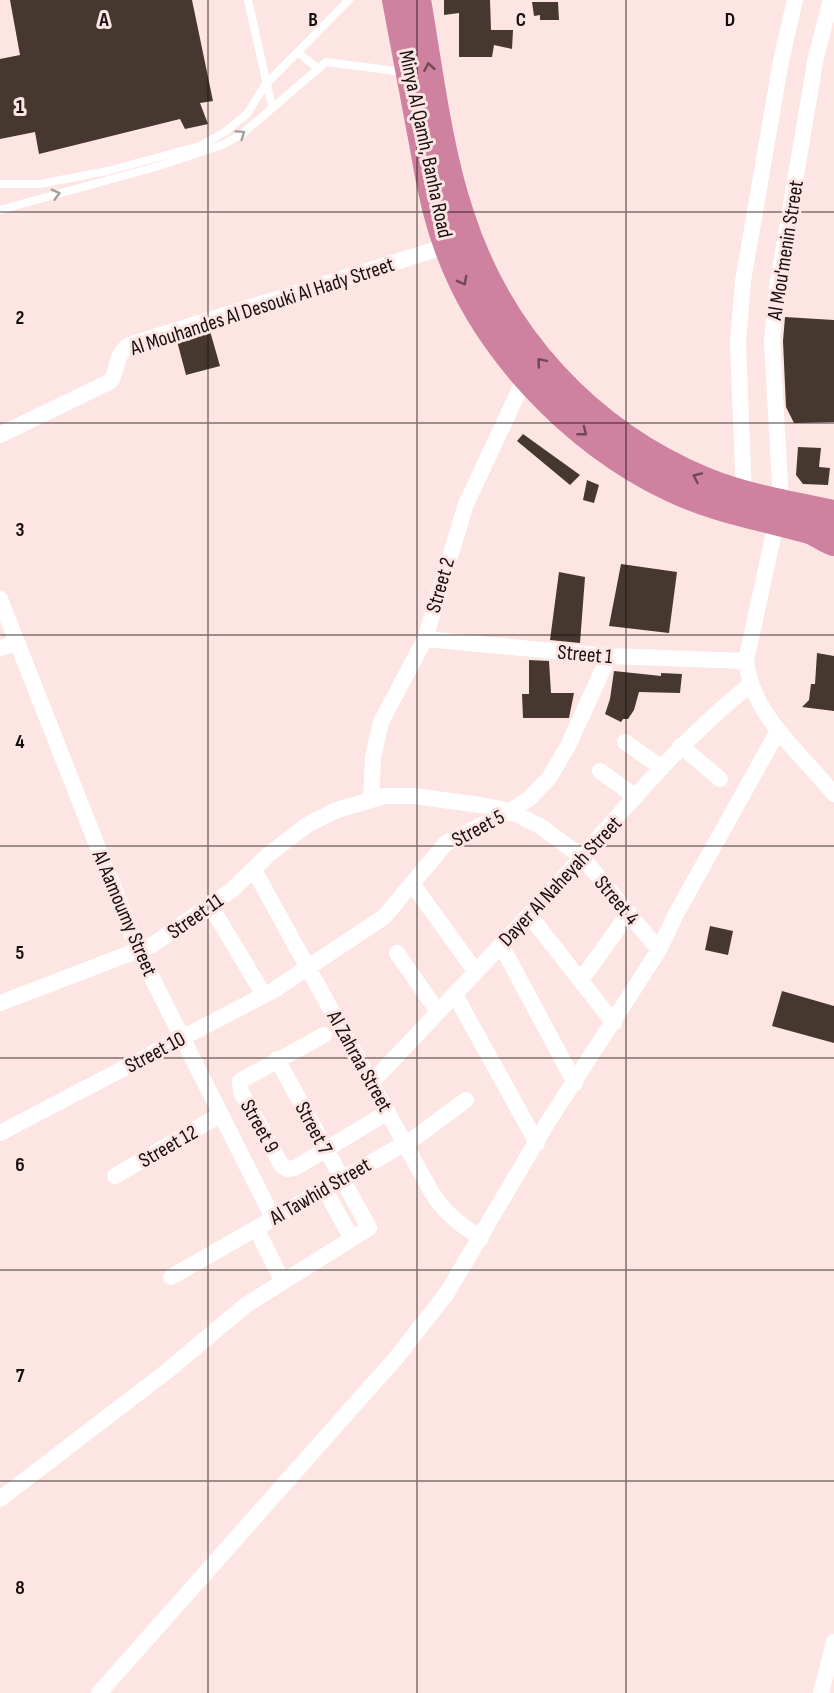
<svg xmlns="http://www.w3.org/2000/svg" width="834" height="1693" font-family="'Sofia Sans Condensed',sans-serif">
<rect width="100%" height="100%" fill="#fce5e3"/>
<!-- building -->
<path fill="#46382f" d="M10,0h182l21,101 -13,2 8,21 -23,5 -5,-10 -141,35 -4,-22 -35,7v-80l20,-4z
M444,0h46l1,30h22l-1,19 -18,-4 -2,12h-33v-44l-15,2z
M532,2h26l1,18h-19v-5l-6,1z
M785,317l49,3v102l-40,1 -8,-16 -3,-66z
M210,331l10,35 -34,9 -9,-34z
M523,434l57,41 -10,10 -53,-44z
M798,447l23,1 -2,19 11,1 -2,17 -25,-1 -7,-9z
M587,480l12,5 -5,18 -11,-3z
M621,564l56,8 -8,61 -60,-7z
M559,572l26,5 -5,66 -30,-3z
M817,653l17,3v55l-32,-4 7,-7 2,-16h4z
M529,660l20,1 2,32h23l-5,25h-46l-1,-24h7z
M614,671l47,5v-3l21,1 -2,19 -41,-1 -5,18 -6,9h-5l-2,3 -16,-8 5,-15z
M710,926l23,5 -5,24 -23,-5z
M782,991l52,15v37l-62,-17z"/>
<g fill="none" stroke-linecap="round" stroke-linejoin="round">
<!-- lane -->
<path stroke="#fff" stroke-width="8" d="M248,0l24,107
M299,53l18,15
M0,184h40l67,-13 93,-25 25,-14 22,-18 18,-29 84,-85
M0,210l159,-44 63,-21 20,-11 84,-72 78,10"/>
<!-- street -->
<path stroke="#fff" stroke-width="16" d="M0,435l111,-54c7,-13 5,-27 18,-36l318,-99
M744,494l-6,-151 5,-62 38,-220 14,-61
M781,503l-9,-162 5,-54 39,-230 15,-57
M776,523l-30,138c7,56 54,91 88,133
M0,599l139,353 134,266
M425,639l184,17 137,5
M0,648l17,-5
M625,742l37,26
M681,746l39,33
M600,771l36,26
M371,798l2,-41 8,-35 44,-83 41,-135 60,-128
M254,870l178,323c13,20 28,32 49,45
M413,885l63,87
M210,905l54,90
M529,915l85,108
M501,945l74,138
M397,953l41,59
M581,980l48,-67
M455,995l82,148
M0,1003l152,-58 80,-55 36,-35 39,-30 30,-15 48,-14h29l66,9 30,6 30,15 42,31 77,93
M324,1035l-84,46 1,11 41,74 5,3 8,-1 93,-56
M372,1082c67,-71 134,-141 199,-213 57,-64 112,-131 180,-185
M0,1133l274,-143 110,-73 62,-74 64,-32 19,-12 20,-21 19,-32 41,-90
M115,1176l105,-61
M325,1190l27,49
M256,1228l27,54
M171,1277l245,-140 50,-37
M0,1499l166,-127 80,-67 123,-77 -92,-169
M99,1693l297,-335 51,-65 101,-171 111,-172 17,-36 102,-183
M821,1693l13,-51"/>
<!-- highway -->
<path stroke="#ce829f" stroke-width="28" d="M396,0c9,48 18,95 27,143 6,34 12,68 24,101 36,104 126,197 224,244 44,21 89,28 135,41 10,2 18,10 28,13
M417,0c12,69 21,148 43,214 39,122 128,219 247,268 40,16 84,23 127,32"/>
</g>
<!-- one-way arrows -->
<defs><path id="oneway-chevron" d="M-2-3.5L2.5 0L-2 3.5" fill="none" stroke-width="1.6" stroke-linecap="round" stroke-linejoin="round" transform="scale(1.5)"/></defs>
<g stroke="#724857">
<use href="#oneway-chevron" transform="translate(429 67) rotate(-100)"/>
<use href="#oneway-chevron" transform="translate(463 281) rotate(62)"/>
<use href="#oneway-chevron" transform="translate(541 362) rotate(-130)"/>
<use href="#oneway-chevron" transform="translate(583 432) rotate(38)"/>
<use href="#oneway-chevron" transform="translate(697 477) rotate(-156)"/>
</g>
<g stroke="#a29f9f">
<use href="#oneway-chevron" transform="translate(241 134) rotate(-35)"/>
<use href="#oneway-chevron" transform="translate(56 194) rotate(-15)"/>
</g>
<!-- grid -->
<path fill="none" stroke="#170f0f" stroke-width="1.5" stroke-opacity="0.55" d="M208,0v1693M417,0v1693M626,0v1693M0,212h834M0,423h834M0,635h834M0,846h834M0,1058h834M0,1270h834M0,1481h834"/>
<g text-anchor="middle" stroke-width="6" stroke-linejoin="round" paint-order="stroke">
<!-- street labels -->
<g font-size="21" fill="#170f0f" stroke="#fce5e3">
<text transform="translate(426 144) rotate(78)" y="7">Minya Al Qamh, Banha Road</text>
<text transform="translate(785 250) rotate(-81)" y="7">Al Mou'menin Street</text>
<text transform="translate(262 306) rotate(-18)" y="7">Al Mouhandes Al Desouki Al Hady Street</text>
<text transform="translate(440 585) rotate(-74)" y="7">Street 2</text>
<text transform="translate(585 654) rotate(5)" y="7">Street 1</text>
<text transform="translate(478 828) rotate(-28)" y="7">Street 5</text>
<text transform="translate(560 881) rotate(-47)" y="7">Dayer Al Naheyah Street</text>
<text transform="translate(617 900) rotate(50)" y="7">Street 4</text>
<text transform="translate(125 913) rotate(67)" y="7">Al Aamoumy Street</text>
<text transform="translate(195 916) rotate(-35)" y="7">Street 11</text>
<text transform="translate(155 1052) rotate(-28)" y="7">Street 10</text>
<text transform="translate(360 1061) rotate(61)" y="7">Al Zahraa Street</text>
<text transform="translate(260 1126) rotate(61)" y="7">Street 9</text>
<text transform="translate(314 1128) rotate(62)" y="7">Street 7</text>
<text transform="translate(168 1146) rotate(-30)" y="7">Street 12</text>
<text transform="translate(320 1191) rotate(-30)" y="7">Al Tawhid Street</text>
</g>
</g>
<g font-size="20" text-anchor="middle" font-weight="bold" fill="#170f0f" stroke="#fce5e3" stroke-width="6" stroke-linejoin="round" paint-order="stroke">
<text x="104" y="26">A</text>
<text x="313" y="26">B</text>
<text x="521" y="26">C</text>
<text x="730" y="26">D</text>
<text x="20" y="113">1</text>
<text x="20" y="324">2</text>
<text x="20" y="536">3</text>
<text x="20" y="748">4</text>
<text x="20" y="959">5</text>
<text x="20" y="1171">6</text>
<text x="20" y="1382">7</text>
<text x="20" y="1594">8</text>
</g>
</svg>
